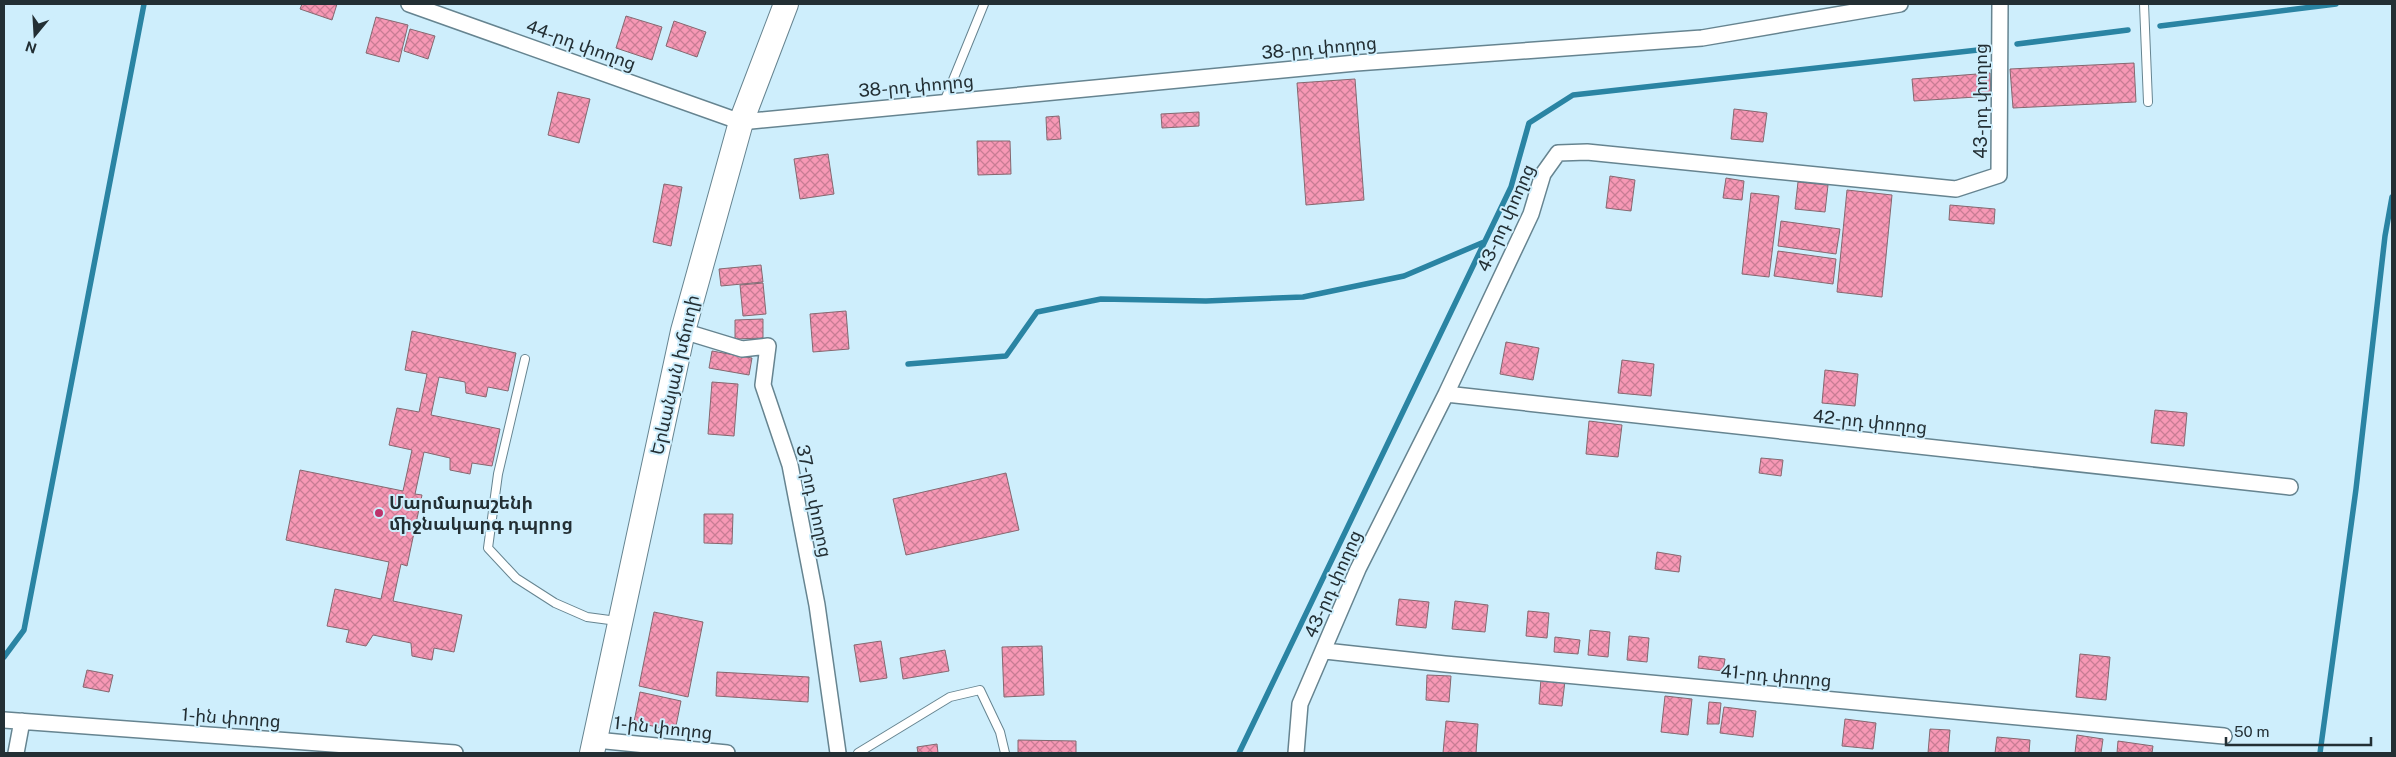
<svg xmlns="http://www.w3.org/2000/svg" width="2396" height="757" font-family="'Public Sans','Noto Sans Armenian',sans-serif">
<defs>
<pattern id="building-cross-hatch" width="8" height="8" patternUnits="userSpaceOnUse" patternTransform="scale(1.25)"><rect width="8" height="8" fill="#f798b5"/><path d="M0 0l8 8M0 8l8-8" fill="none" stroke="#c87c94"/></pattern>
</defs>
<rect width="100%" height="100%" fill="#ceeefc"/>
<g fill="none" stroke-linecap="round" stroke-linejoin="round">
<!-- stream -->
<path stroke="#2a84a3" stroke-width="5.5" d="M2160,26l176,-22
M2017,44l111,-14
M908,364l98,-8 31,-44 64,-13 105,2 97,-4 101,-21 80,-34
M4,657l20,-27 120,-626
M1239,753l272,-566 18,-64 44,-28 414,-46
M2320,753l36,-264 29,-253 7,-39"/>
</g>
<!-- building -->
<path fill="url(#building-cross-hatch)" stroke="#856870" d="M302,4h35l-5,16 -32,-11z
M626,16l36,11 -10,33 -36,-12z
M376,17l32,8 -9,37 -33,-9z
M674,21l32,11 -9,25 -31,-11z
M410,29l25,7 -7,23 -24,-8z
M2134,63l2,39 -123,6 -3,-39z
M1990,73l1,23 -77,5 -2,-22z
M1355,79l9,121 -58,5 -9,-122z
M558,92l32,7 -11,44 -31,-8z
M1734,109l33,4 -4,29 -32,-3z
M1199,112v14l-37,2 -1,-14z
M1059,116l2,23 -14,1 -1,-23z
M977,141h33l1,33 -33,1z
M828,154l6,40 -34,5 -6,-40z
M1610,176l25,4 -4,31 -25,-3z
M1726,178l18,3 -2,19 -19,-2z
M1798,182l30,3 -3,27 -30,-3z
M664,184l18,3 -11,59 -18,-4z
M1847,190l45,5 -10,102 -45,-5z
M1751,193l28,3 -10,81 -27,-3z
M1950,205l45,4 -1,15 -45,-4z
M1781,221l59,8 -4,25 -58,-8z
M1778,251l58,8 -3,25 -59,-8z
M761,265l2,17 -42,4 -2,-17z
M763,283l3,31 -23,2 -3,-31z
M846,311l3,38 -36,3 -3,-38z
M763,319v19l-28,1v-19z
M412,331l104,22 -8,38 -20,-4 -2,10 -20,-4 -1,-11 -26,-5 -8,38 69,14 -8,37 -20,-3 -2,11 -20,-4v-12l-26,-6 -9,42 7,1 -15,71 -6,-2 -8,37 69,14 -8,37 -20,-4 -2,12 -20,-4 -1,-13 -38,-8 -7,11 -20,-4 3,-12 -22,-4 8,-37 46,10 8,-37 -103,-22 14,-70 103,21 9,-41 -23,-5 8,-37 22,4 8,-38 -22,-4z
M1506,342l33,6 -6,32 -33,-6z
M712,351l40,7 -3,17 -40,-7z
M1622,360l32,4 -3,32 -33,-3z
M1825,370l33,4 -3,32 -33,-3z
M712,382l26,2 -4,52 -26,-2z
M2155,410l32,3 -3,33 -33,-3z
M1589,421l33,4 -4,32 -32,-3z
M1761,458l22,2 -2,16 -22,-3z
M1006,473l13,57 -113,25 -13,-56z
M704,514h29l-1,30 -28,-1z
M1657,552l24,4 -2,16 -24,-3z
M1399,599l30,3 -3,26 -30,-3z
M1455,601l33,4 -3,27 -33,-3z
M1528,611l21,2 -2,25 -21,-2z
M654,612l49,10 -15,75 -49,-11z
M1590,630l20,2 -2,25 -20,-2z
M1629,636l20,2 -2,24 -20,-2z
M1555,637l25,3 -2,14 -24,-2z
M881,641l6,37 -27,4 -6,-37z
M1042,646l2,49 -40,2 -2,-50z
M945,650l4,21 -46,8 -3,-21z
M2080,654l30,3 -4,43 -30,-3z
M1699,656l26,3 -2,12 -25,-3z
M87,670l26,5 -4,17 -26,-5z
M717,672l92,5 -1,25 -92,-6z
M1427,675l24,1 -2,26 -23,-2z
M1541,679l24,2 -3,25 -23,-2z
M640,692l41,9 -6,30 -41,-9z
M1665,696l27,3 -4,36 -27,-3z
M1709,702l12,1 -2,21h-12z
M1724,707l32,4 -3,26 -33,-4z
M1845,719l31,4 -3,26 -31,-3z
M1446,721l32,3 -2,29h-33z
M1930,729l20,1 -2,23h-20z
M2077,735l26,4 -2,14h-26z
M1997,737l33,3 -1,13h-34z
M1018,740l58,1v12h-58z
M2118,741l35,5 -1,7h-35z
M937,744l1,9h-20l-1,-6z"/>
<g fill="none" stroke-linecap="round" stroke-linejoin="round">
<defs>
<path id="lane" d="M2144,4l4,98
M944,102l40,-98
M525,359l-27,115 -10,74 28,30 39,25 32,14 30,4
M858,753l92,-56 30,-7 20,42 5,21"/>
<path id="street" d="M409,4l332,118 615,-59 346,-25 198,-34
M683,331l59,18 26,-3 -5,39 27,80 27,140 21,148
M1446,394l844,93
M1325,651l120,13 779,72
M4,720l451,33
M596,740l131,13
M16,753l6,-32
M1296,753l4,-49 58,-135 88,-175 85,-180 12,-40 15,-21 29,-1 369,37 43,-14 1,-171"/>
<path id="primary" d="M592,753l91,-422 58,-209 45,-118"/>
</defs>
<!-- lane casing -->
<use href="#lane" stroke="#668490" stroke-width="10"/>
<!-- street casing -->
<use href="#street" stroke="#668490" stroke-width="18"/>
<!-- primary casing -->
<use href="#primary" stroke="#668490" stroke-width="26"/>
<!-- lane -->
<use href="#lane" stroke="#fff" stroke-width="8"/>
<!-- street -->
<use href="#street" stroke="#fff" stroke-width="15"/>
<!-- primary -->
<use href="#primary" stroke="#fff" stroke-width="24"/>
</g>
<!-- markers -->
<circle fill="#bc326a" stroke="#ceeefc" stroke-width="2" cx="379" cy="513" r="5"/>
<g text-anchor="middle" stroke-width="4" stroke-linejoin="round" paint-order="stroke">
<!-- street labels -->
<g font-size="18" fill="#232f34" stroke="#ceeefc">
<text transform="translate(581 45) rotate(20)" y="6">44-րդ փողոց</text>
<text transform="translate(1319 48) rotate(-5)" y="6">38-րդ փողոց</text>
<text transform="translate(916 86) rotate(-5)" y="6">38-րդ փողոց</text>
<text transform="translate(1981 101) rotate(-90)" y="6">43-րդ փողոց</text>
<text transform="translate(1506 218) rotate(-66)" y="6">43-րդ փողոց</text>
<text transform="translate(675 375) rotate(-77)" y="6">Երևանյան խճուղի</text>
<text transform="translate(1870 422) rotate(6)" y="6">42-րդ փողոց</text>
<text transform="translate(814 501) rotate(78)" y="6">37-րդ փողոց</text>
<text transform="translate(1333 584) rotate(-66)" y="6">43-րդ փողոց</text>
<text transform="translate(1776 676) rotate(5)" y="6">41-րդ փողոց</text>
<text transform="translate(231 718) rotate(4)" y="6">1-ին փողոց</text>
<text transform="translate(663 728) rotate(6)" y="6">1-ին փողոց</text>
</g>
<!-- poi labels -->
<g font-size="18" font-weight="bold" fill="#232f34" stroke="#ceeefc" text-anchor="start">
<text x="389" y="509">Մարմարաշենի<tspan x="389" dy="21">միջնակարգ դպրոց</tspan></text>
</g>
</g>
<!-- border -->
<rect width="2396" height="757" fill="none" stroke="#232f34" stroke-width="10"/>
<!-- north arrow -->
<g transform="translate(35 35) rotate(198)" stroke="#ceeefc" stroke-width="4" paint-order="stroke">
<path d="M0-4L9 19L0 12L-9 19Z" fill="#232f34"/>
<text y="-8" font-size="14" font-weight="bold" text-anchor="middle" fill="#232f34">N</text>
</g>
<!-- scale -->
<path d="M2226 737v8h145v-8" fill="none" stroke="#232f34" stroke-width="2.5"/>
<text x="2234" y="737" font-size="15" fill="#232f34" stroke="#ceeefc" stroke-width="4" paint-order="stroke">50 m</text>
</svg>
